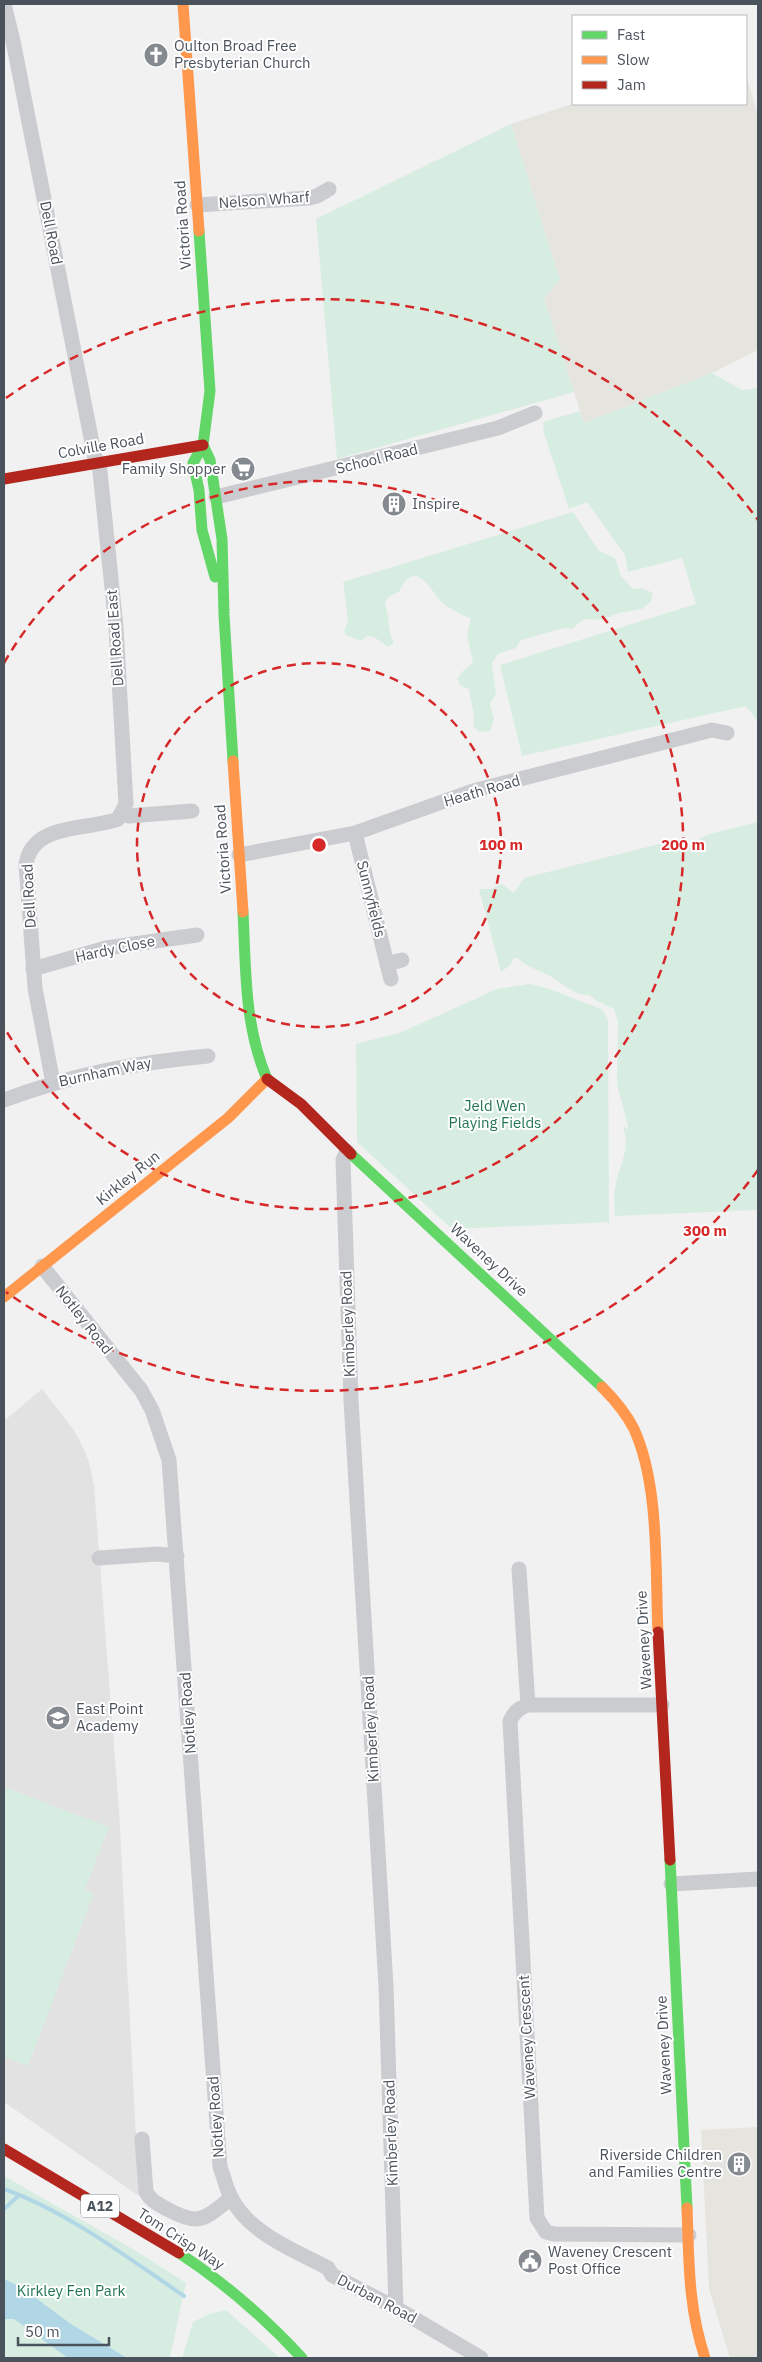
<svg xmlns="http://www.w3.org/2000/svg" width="762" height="2362" font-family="'IBM Plex Sans',sans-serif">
<rect width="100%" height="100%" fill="#f1f1f1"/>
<!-- commercial -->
<path fill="#e5e4df" d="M746,75l12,40v235l-46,23 -128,50 -40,-125 16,-18 -49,-156 58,-19 177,-1z
M758,2127v231h-28l-21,-69 -8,-159z"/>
<!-- education -->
<path fill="#e3e2e2" d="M42,1389l31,40 8,14 8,19 5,24 25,324 20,386 -135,-94v-681z"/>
<!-- green -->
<path fill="#d8ede2" d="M511,124l49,156 -16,18 30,94 -237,67 -21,-240z
M712,373l30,17 16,-2v334l-12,-16 -224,50 -22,-91 196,-61 -14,-46 -54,14 -3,-17 -38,-53 -18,7 -25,-75 -1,-12 37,-11 4,12z
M573,512l26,39 16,7 6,18c5,4 7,9 13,13l8,-1 11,5 -2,8 -9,8 -23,4 -18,7 -17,-1 -12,10 -7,-1 -44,12 -5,8 -18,6 -6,9 4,31 -6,10 4,16 -4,11 -11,1 -6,-6c3,-13 -3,-25 -4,-37l-8,-3 -4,-7 5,-7 11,-9 -6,-28 4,-16c-8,-4 -17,-8 -25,-13 -14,-9 -28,-53 -47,-14l-11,5 -3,7c5,15 2,24 9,39l-6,4 -14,-10 -7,-1 -6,5 -15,-6 -2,-3 4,-12 -5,-38z
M758,822v388l-143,6c0,-9 -2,-19 0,-28 4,-24 16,-37 8,-62l5,3v-3l-11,-42 1,-62 -4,-13 -17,-8 -8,-6c-16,0 -26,-11 -39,-19 -13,-7 -21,-7 -32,-18h-4l-4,7 -9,7 -22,-83h12l11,-5 12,9 10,-15 151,-38 11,6 23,-12z
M530,984c26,5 47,17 72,25l6,11 1,202h6l-163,7 -95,-87 -1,-98 46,-12 95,-43z
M4,1787l105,40 -24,62 9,4 -66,173 -24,-9z
M4,2176l134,76 48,31 -16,75h-166z
M226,2310l54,48h-98l11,-36 16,-8z"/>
<!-- water -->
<path fill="#b1d7e6" d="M4,2279l17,8 50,37 56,34h-59l-54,-39h-10z"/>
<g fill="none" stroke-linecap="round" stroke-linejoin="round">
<!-- stream -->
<path stroke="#b1d7e6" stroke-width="4" d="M4,2189c64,23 124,69 180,107
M4,2209l14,-13"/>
<!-- street -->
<path stroke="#cbcccf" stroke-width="15" d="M4,4l9,37 83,422
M197,205l112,-7 8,-2 12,-7
M216,497l282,-69 37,-15
M122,814l7,2 63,-5
M355,833l32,131 15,-4
M239,855l116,-22 118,-42 239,-61 15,3
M387,964l4,15
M33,969l73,-21 91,-13
M53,1083l-18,-95 -9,-124c7,-42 61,-33 92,-45l8,-15 -10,-177 -17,-165
M4,1100c70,-26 130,-37 204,-44
M347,1151l-4,9 8,240 35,586 10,322
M42,1266l99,124 11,20 17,50 51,707c4,10 6,21 11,30 17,36 63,53 97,71l4,7 64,33 85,50
M99,1558l58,-4 20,2
M519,1569l9,136
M662,1705h-134c-9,3 -14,7 -18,16l27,497 9,14 8,2 135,1
M671,1884l87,-5
M142,2139l4,53c5,9 12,12 21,17 33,18 37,10 64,-11"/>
<!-- fast -->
<path stroke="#63d668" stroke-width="11" d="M199,231l11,160 -7,54 -10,18 6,27 3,40 13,47
M203,445l7,15 12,79 2,76 9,146
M243,912c3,58 1,113 24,167
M351,1154l251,233
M670,1860l17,348
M179,2253c46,30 86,65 123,105"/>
<!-- slow -->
<path stroke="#ff974d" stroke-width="11" d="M183,4l16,227
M233,761l10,151
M4,1297l224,-179 39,-39
M602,1387c12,12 24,26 32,42 26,57 21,141 24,203
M687,2208c2,53 1,99 18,150"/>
<!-- jam -->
<path stroke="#b3261e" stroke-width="11" d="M4,479l199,-34
M267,1079l34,25 50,50
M658,1632l12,228
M4,2149l175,104"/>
</g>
<!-- distance rings -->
<g fill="none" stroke="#d62828" stroke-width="2.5" stroke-dasharray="9 6">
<circle cx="319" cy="845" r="182"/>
<path d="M4 663A364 364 0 1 1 4 1027"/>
<path d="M758 1170A546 546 0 0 1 6 1292M6 398A546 546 0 0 1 758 520"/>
</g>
<!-- icons -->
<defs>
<symbol id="church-disc" viewBox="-11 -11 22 22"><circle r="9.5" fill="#848a90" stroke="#fff"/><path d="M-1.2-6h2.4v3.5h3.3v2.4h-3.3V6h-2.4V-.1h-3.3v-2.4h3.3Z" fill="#fff"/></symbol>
<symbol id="supermarket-disc" viewBox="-11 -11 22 22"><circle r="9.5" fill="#848a90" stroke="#fff"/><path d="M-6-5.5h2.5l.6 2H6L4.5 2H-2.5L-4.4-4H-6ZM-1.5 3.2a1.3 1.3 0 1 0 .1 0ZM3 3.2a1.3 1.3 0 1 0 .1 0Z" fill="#fff"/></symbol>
<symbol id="building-disc" viewBox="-11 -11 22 22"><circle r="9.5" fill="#848a90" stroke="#fff"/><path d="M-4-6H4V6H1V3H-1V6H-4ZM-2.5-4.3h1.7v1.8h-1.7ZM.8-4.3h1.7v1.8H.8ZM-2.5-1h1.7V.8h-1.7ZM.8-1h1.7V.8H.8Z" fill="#fff"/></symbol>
<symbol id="school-disc" viewBox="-11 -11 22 22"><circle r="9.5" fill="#848a90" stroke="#fff"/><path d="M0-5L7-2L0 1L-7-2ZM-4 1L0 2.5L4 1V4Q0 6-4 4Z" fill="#fff"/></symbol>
<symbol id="civic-disc" viewBox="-11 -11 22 22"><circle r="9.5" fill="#848a90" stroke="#fff"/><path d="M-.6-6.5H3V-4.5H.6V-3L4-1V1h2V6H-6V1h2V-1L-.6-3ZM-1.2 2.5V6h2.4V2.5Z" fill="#fff"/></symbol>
</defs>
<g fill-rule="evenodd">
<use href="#church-disc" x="142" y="41" width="28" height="28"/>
<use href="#supermarket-disc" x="229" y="455" width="28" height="28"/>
<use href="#building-disc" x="380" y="490" width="28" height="28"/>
<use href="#school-disc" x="44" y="1704" width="28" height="28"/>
<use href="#building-disc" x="725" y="2150" width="28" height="28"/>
<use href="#civic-disc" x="516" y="2247" width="28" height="28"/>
</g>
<g text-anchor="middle" stroke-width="4" stroke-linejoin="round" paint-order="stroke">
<!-- shield labels -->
<rect fill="#fff" stroke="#80868c" stroke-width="1" x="81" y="2194.5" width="38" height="23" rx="4"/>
<g font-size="14" font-weight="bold" fill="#4a525b">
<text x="100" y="2211">A12</text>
</g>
<!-- poi labels -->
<g font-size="15" fill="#4a525b" stroke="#fff" text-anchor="start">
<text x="174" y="51">Oulton Broad Free<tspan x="174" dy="17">Presbyterian Church</tspan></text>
<text x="226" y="474" text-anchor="end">Family Shopper</text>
<text x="412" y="509">Inspire</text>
<text x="76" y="1714">East Point<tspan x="76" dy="17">Academy</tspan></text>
<text x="722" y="2160" text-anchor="end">Riverside Children<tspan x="722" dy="17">and Families Centre</tspan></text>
<text x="548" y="2257">Waveney Crescent<tspan x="548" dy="17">Post Office</tspan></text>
</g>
<!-- street labels -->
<g font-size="15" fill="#4a525b" stroke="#fff">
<text transform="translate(264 200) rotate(-4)" y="5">Nelson Wharf</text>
<text transform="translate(183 225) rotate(-94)" y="5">Victoria Road</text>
<text transform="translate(51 233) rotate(79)" y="5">Dell Road</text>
<text transform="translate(101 446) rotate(-10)" y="5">Colville Road</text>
<text transform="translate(377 459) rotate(-14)" y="5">School Road</text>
<text transform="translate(115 638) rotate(-94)" y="5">Dell Road East</text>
<text transform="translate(482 791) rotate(-16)" y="5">Heath Road</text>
<text transform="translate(223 849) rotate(-94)" y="5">Victoria Road</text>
<text transform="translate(29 896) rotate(-93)" y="5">Dell Road</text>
<text transform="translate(371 899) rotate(76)" y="5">Sunnyfields</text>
<text transform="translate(115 949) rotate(-12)" y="5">Hardy Close</text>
<text transform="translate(105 1072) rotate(-12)" y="5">Burnham Way</text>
<text transform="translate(128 1178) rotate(-39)" y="5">Kirkley Run</text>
<text transform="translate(489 1260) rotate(43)" y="5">Waveney Drive</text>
<text transform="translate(84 1320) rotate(52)" y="5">Notley Road</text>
<text transform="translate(348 1324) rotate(-92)" y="5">Kimberley Road</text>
<text transform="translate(644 1640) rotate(-93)" y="5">Waveney Drive</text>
<text transform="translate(188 1713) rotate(-94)" y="5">Notley Road</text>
<text transform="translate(371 1729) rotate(-93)" y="5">Kimberley Road</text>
<text transform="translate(527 2037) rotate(-93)" y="5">Waveney Crescent</text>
<text transform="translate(664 2045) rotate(-93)" y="5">Waveney Drive</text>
<text transform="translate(216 2117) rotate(-94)" y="5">Notley Road</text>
<text transform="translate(391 2133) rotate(-92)" y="5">Kimberley Road</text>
<text transform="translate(181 2239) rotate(33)" y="5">Tom Crisp Way</text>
<text transform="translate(377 2299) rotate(28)" y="5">Durban Road</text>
</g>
<!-- park labels -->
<g font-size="15" fill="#227553" stroke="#fff">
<text x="495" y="1111">Jeld Wen<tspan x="495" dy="17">Playing Fields</tspan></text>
<text x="71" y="2296">Kirkley Fen Park</text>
</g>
</g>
<circle cx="319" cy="845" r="8" fill="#d62828" stroke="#fff" stroke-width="2.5"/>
<g font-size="15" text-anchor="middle" font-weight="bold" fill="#d62828" stroke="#fff" stroke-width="4" stroke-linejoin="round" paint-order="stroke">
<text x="501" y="850">100 m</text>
<text x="683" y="850">200 m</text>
<text x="705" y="1236">300 m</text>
</g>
<!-- border -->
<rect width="762" height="2362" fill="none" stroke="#4a525b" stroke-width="10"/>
<!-- legend -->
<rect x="572" y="15" width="175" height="90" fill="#ffffff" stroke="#b7babd"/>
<rect x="582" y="31" width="25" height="8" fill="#63d668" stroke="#b7babd"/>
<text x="617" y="40" font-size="15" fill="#4a525b">Fast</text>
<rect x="582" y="56" width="25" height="8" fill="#ff974d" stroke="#b7babd"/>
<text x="617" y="65" font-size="15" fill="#4a525b">Slow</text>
<rect x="582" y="81" width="25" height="8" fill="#b3261e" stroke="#b7babd"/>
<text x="617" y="90" font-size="15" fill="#4a525b">Jam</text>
<!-- scale -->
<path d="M18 2337v8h91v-8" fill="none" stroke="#4a525b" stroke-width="2.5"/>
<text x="25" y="2337" font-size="15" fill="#4a525b" stroke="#ffffff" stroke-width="4" paint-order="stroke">50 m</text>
</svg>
